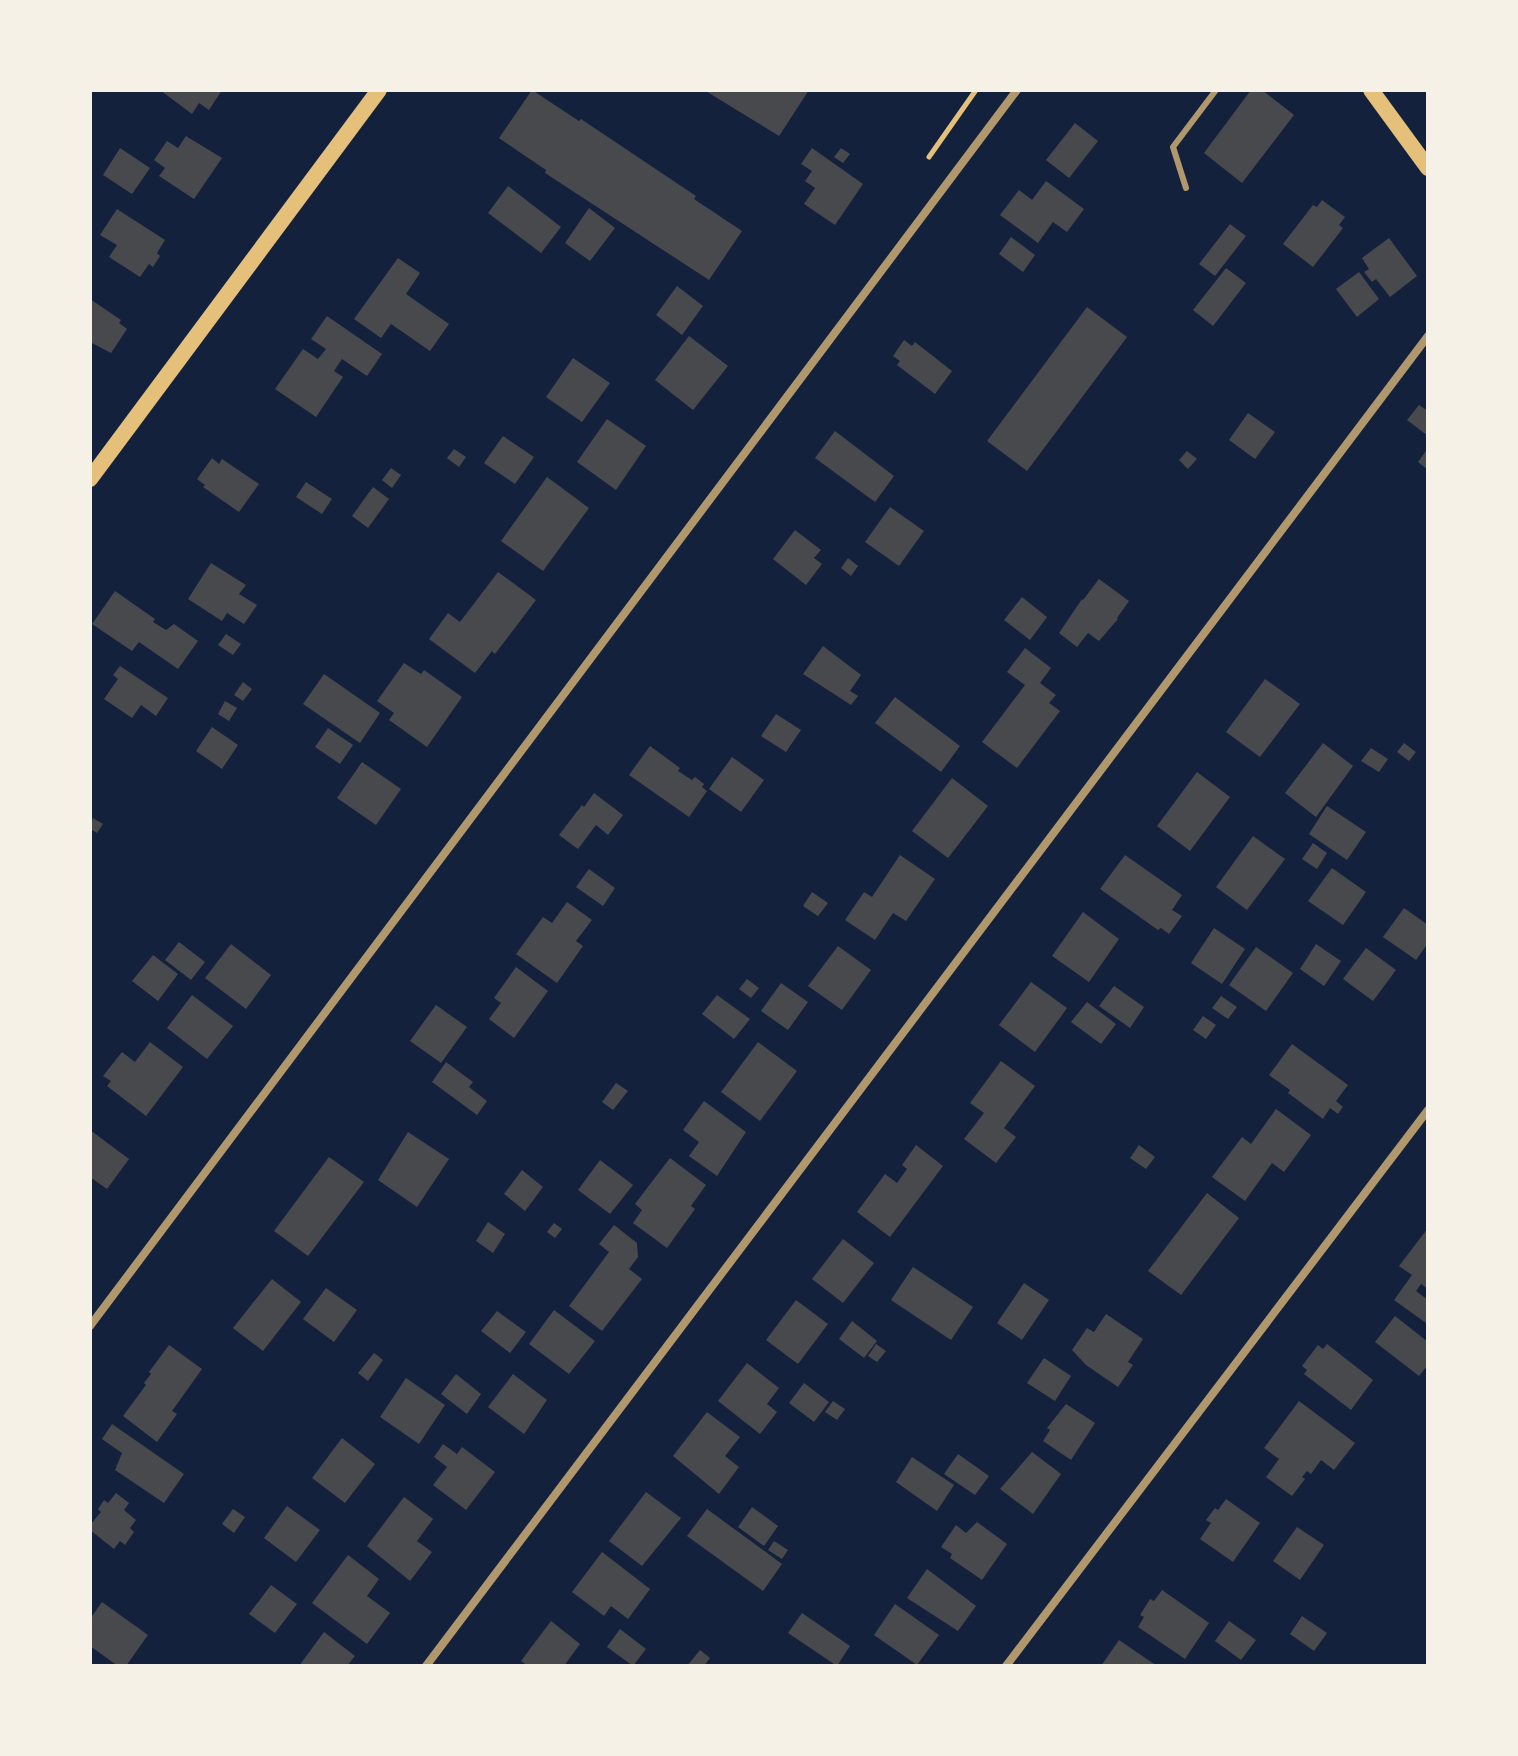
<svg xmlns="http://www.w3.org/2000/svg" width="1518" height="1756" font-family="Rubik,sans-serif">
<rect width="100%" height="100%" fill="#14213d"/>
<!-- building -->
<path fill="#48494c" d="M160,90h62l-13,20 -10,-7 -7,11z
M532,90l47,31 2,-2 115,77 -2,3 48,32 -33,49 -164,-107 1,-3 -47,-32z
M704,90h105l-30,46z
M1251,90h11l32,25 -52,68 -38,-30z
M1075,123l23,18 -29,37 -23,-18z
M186,136l36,22 -28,41 -35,-23 6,-8 -11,-8 13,-19 11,7z
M120,148l30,20 -18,26 -29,-19z
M812,148l51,36 -28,41 -31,-21 11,-16 -10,-7 7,-10 -11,-7z
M841,148l9,6 -7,9 -9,-6z
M1046,181l38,28 -17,23 -14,-10 -15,21 -38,-28 19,-25 13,10z
M508,186l53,41 -20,26 -53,-40z
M1322,200l23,17 -6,8 4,3 -30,39 -30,-23 30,-39 4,2z
M589,208l26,20 -25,33 -25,-18z
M117,209l48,31 -8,13 3,3 -7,11 -4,-3 -9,13 -31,-20 8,-12 -17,-10z
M1230,224l16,12 -31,40 -16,-12z
M1011,237l24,18 -12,17 -24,-18z
M1389,238l28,38 -27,21 -14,-18 -4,3 -8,-10 5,-3 -7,-11z
M398,258l22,15 -14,21 43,30 -19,27 -39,-27 -10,14 -27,-19z
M1226,268l20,15 -33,43 -20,-16z
M1359,272l20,27 -22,18 -21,-28z
M677,286l26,20 -21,29 -26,-20z
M90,299l31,21 -2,3 8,6 -16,24 -21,-11z
M1087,307l40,30 -100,134 -40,-30z
M327,316l55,38 -15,22 -25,-17 -8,12 9,6 -27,40 -41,-28 28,-40 15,10 8,-10 -15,-10z
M689,336l39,30 -35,44 -38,-30z
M904,340l8,6 3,-4 37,29 -17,23 -38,-29 3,-4 -7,-5z
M573,358l37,25 -28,39 -36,-25z
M1419,405l9,6v25l-21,-16z
M1248,413l27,19 -20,27 -26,-19z
M607,419l39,27 -30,44 -39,-28z
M835,431l59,45 -19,26 -60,-44z
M503,436l31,21 -19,27 -31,-21z
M1428,448v22l-10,-8z
M454,449l12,8 -7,10 -12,-9z
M1187,451l10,8 -9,10 -9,-9z
M212,458l7,6 3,-5 37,25 -20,28 -36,-25 2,-2 -8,-6z
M391,468l10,7 -9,13 -10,-8z
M547,477l42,31 -46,63 -42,-30z
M306,482l26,17 -10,15 -26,-17z
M373,487l16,12 -21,29 -16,-12z
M890,507l34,24 -25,35 -34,-24z
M795,530l26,20 -7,8 8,6 -16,21 -33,-26z
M848,558l10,8 -7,10 -10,-8z
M211,563l35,22 -7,9 18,11 -13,19 -17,-11 -5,8 -34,-22z
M498,572l38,28 -41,54 -3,-3 -17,22 -46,-34 19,-26 12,9z
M1099,579l30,22 -12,17 1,1 -19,22 -11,-8 -11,14 -18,-14 23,-34 1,1z
M115,591l40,28 -2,3 13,8 8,-6 24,17 -20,28 -39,-27 -7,9 -40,-27z
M1022,597l25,20 -17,23 -26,-20z
M226,634l15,10 -8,11 -15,-10z
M823,646l38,29 -11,16 8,5 -7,9 -48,-31z
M1025,648l26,20 -11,15 16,12 -7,8 11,8 -43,57 -35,-26 43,-57 -18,-13z
M404,663l17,11 3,-4 38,27 -35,50 -38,-27 5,-7 -17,-12z
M120,666l48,32 -12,18 -15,-11 -9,13 -28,-19 14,-20 -5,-4z
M324,674l56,39 -20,30 -57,-39z
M1265,679l35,25 -40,53 -34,-25z
M243,682l9,7 -9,12 -9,-6z
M895,697l65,49 -19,26 -66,-49z
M225,701l12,7 -8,13 -11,-7z
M776,714l25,16 -15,22 -25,-16z
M212,727l26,18 -16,24 -26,-18z
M328,728l25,17 -13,19 -25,-17z
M1323,743l30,23 -37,51 -31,-24z
M1404,743l12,9 -7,9 -12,-9z
M650,746l30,22 -2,3 14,9 3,-3 9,7 -2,3 5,4 -18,26 -60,-42z
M1371,748l17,11 -9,13 -18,-11z
M732,757l32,23 -23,32 -32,-23z
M362,762l39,27 -25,36 -39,-27z
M1197,772l33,25 -40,54 -33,-25z
M952,778l36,28 -40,52 -36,-27z
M594,793l29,22 -15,20 -12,-10 -18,24 -19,-14 23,-30 2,2z
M1327,806l39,26 -19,28 -38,-26z
M93,818l10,6 -6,9 -7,-4z
M1253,836l32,23 -38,51 -31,-23z
M1313,843l14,10 -10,16 -15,-10z
M900,855l35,24 -29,42 -13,-8 -18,27 -30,-20 19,-28 8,5z
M1125,855l57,40 -10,15 10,6 -13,18 -8,-6 -3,2 -58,-41z
M1332,868l34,24 -23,33 -35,-24z
M589,869l26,19 -12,18 -27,-19z
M812,892l16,11 -10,13 -15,-10z
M567,902l25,18 -16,21 7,5 -26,37 -41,-29 27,-37 9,6z
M1404,908l24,17v18l-12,17 -33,-23z
M1083,912l36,27 -30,43 -37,-26z
M1214,928l31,21 -23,35 -31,-21z
M179,942l26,20 -14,18 -26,-20z
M231,944l40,31 -25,34 -41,-31z
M1316,944l25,17 -17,25 -24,-17z
M838,946l33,24 -29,40 -34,-24z
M1256,947l37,26 -27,38 -37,-26z
M1366,948l30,22 -23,31 -30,-22z
M153,955l25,19 -20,27 -26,-20z
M516,967l32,24 -34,47 -25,-19 12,-16 -7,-5z
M747,979l12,9 -8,10 -12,-9z
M1031,982l36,26 -32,44 -36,-27z
M781,983l27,19 -20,28 -27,-19z
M1114,986l30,21 -14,21 -31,-22z
M192,995l41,31 -26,33 -40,-31z
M717,995l33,24 -16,20 -32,-25z
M1221,996l16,11 -9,12 -16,-11z
M1087,1002l29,22 -15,20 -30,-22z
M436,1005l31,22 -26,36 -31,-22z
M1203,1016l13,9 -10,14 -13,-9z
M150,1042l33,25 -37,49 -39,-30 4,-5 -8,-5 19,-24 13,10z
M758,1042l39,29 -37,50 -39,-29z
M1292,1044l56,41 -12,16 7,6 -5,7 -8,-6 -7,11 -35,-26 2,-3 -21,-15z
M1001,1061l34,25 -31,42 12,9 -20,26 -32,-24 20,-26 -14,-10z
M446,1062l27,20 -4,5 18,14 -10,14 -45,-33z
M616,1083l12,8 -15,19 -11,-8z
M704,1101l42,31 -29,44 -28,-20 10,-14 -16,-12z
M1276,1109l35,26 -27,37 -12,-9 -27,38 -33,-24 30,-40 9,7z
M90,1130l39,29 -22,30 -17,-12z
M408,1132l41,27 -32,48 -39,-27z
M916,1145l27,21 -53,71 -33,-25 28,-38 12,9 10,-14 -5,-4z
M1139,1145l16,12 -9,12 -16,-11z
M329,1157l35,25 -56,74 -34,-25z
M670,1158l36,27 -15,21 4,3 -28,39 -34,-25 9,-13 -7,-6z
M600,1160l33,25 -23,29 -32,-24z
M522,1170l21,17 -18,24 -21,-17z
M1207,1193l32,25 -58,77 -33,-24z
M488,1222l17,12 -12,19 -17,-12z
M554,1223l8,6 -7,9 -8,-6z
M614,1225l23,18 1,14 -9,12 13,10 -40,52 -33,-25 40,-54 -10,-8z
M1428,1228v61l-7,-5 -5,7 12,9 -2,23 -32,-23 18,-25 -13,-9z
M843,1239l31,24 -31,40 -31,-24z
M913,1267l60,40 -22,33 -60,-40z
M272,1279l29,23 -38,49 -30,-23z
M1024,1283l25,17 -27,40 -25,-17z
M326,1288l31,22 -23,32 -31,-23z
M796,1300l32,24 -30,40 -32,-24z
M554,1310l41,31 -26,33 -40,-30z
M497,1311l29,21 -16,21 -29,-22z
M1106,1314l37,25 -15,23 5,3 -15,22 -32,-22 -14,-15 15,-22 7,4z
M1395,1316l33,26v23l-9,11 -44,-34z
M852,1321l25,20 -13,17 -25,-19z
M876,1344l10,7 -9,11 -9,-6z
M1327,1344l46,36 -22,30 -47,-36 3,-4 -5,-4 16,-21 5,4z
M169,1345l33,24 -30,42 5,3 -20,28 -34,-26 23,-31 -2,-2 7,-9 -2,-2z
M374,1353l9,7 -15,21 -10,-8z
M1044,1358l27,18 -16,25 -28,-18z
M747,1363l32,25 -12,16 10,8 -17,22 -42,-33z
M456,1374l25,20 -14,20 -26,-20z
M513,1374l34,26 -23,34 -36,-27z
M406,1378l39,27 -26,39 -39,-27z
M804,1383l25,19 -15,20 -25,-19z
M833,1401l12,8 -8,11 -12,-8z
M1299,1401l56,42 -21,27 -13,-10 -10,14 -4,-3 -5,6 3,2 -13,17 -26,-19 13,-18 -15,-11z
M1066,1404l29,19 -24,37 -28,-19 7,-11 -3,-2z
M707,1412l33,25 -15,19 14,11 -20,27 -46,-38z
M112,1424l72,50 -20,29 -49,-33 7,-17 -20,-14z
M342,1438l33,26 -30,39 -33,-25z
M443,1444l14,10 5,-7 33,25 -29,38 -33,-25 14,-18 -13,-10z
M1032,1452l29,22 -28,40 -33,-25z
M958,1454l31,22 -14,19 -31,-21z
M912,1457l42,28 -17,26 -41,-29z
M646,1492l35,26 -39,48 -33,-25z
M116,1493l13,10 -5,7 12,10 -6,8 4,4 -9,13 -5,-4 -6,8 -24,-19v-5l11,-13 -3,-3 6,-9 4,3z
M404,1497l29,22 -16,22 15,11 -22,29 -43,-35z
M1226,1499l34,24 -27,39 -33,-23 11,-16 -5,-3 9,-12 3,2z
M287,1506l33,24 -24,32 -32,-24z
M752,1507l26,19 -14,20 -26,-19z
M233,1509l12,8 -11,16 -12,-9z
M707,1509l75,55 -19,27 -76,-55z
M977,1522l30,22 -25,36 -32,-22 2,-4 -11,-7 15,-22 10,8z
M1297,1527l27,18 -24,35 -27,-19z
M774,1541l14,9 -6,9 -14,-9z
M602,1552l48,37 -22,30 -17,-13 -7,10 -32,-24z
M348,1555l31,24 -12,17 23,17 -23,31 -55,-41z
M927,1569l49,37 -18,25 -51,-33z
M271,1585l26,19 -22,29 -26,-19z
M1162,1590l47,33 -24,36 -47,-32 6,-10 -4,-2 10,-16 4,2z
M102,1602l46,33 -22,31h-8l-28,-20v-27z
M895,1604l44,31 -22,30 -43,-30z
M802,1613l48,33 -13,20 -49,-33z
M1302,1616l25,17 -13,18 -24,-17z
M551,1621l29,23 -16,22h-36l-7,-5z
M1229,1621l27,19 -15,20 -26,-19z
M620,1629l26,20 -13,17 -26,-19z
M324,1632l31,24 -8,10h-48z
M1119,1640l38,26h-56z
M700,1650l10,8 -6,8h-17z"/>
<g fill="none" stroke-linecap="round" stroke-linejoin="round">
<!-- path -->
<path stroke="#e5c07b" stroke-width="5" d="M929,157l47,-67"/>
<!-- service -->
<path stroke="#b1986c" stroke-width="6" d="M1186,188l-13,-41 43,-57"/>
<!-- minor -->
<path stroke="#b1986c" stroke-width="8" d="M90,1326l927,-1236
M426,1666l1002,-1330
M1006,1666l422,-556"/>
<!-- secondary -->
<path stroke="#e5c07b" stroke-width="16" d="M1371,90l57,78
M90,479l289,-389"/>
</g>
<!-- border -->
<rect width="1518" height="1756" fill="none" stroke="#f6f1e7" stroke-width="184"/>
</svg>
